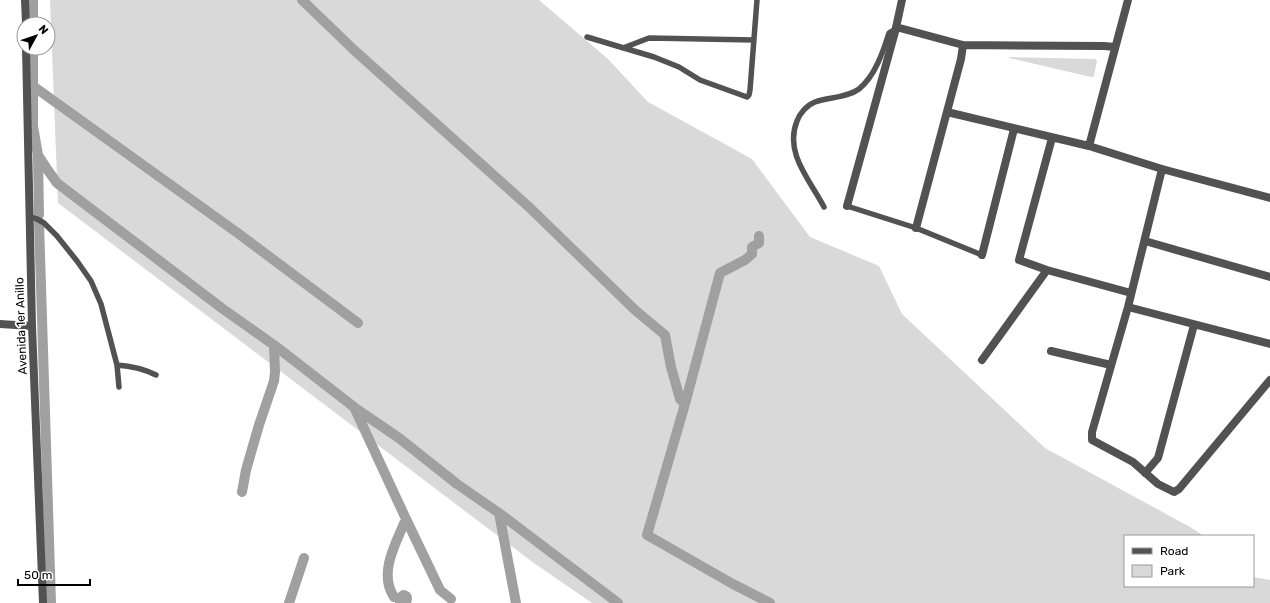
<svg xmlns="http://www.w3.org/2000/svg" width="1270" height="603" font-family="Rubik,sans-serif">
<rect width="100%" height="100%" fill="#fff"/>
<!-- green -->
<path fill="#d9d9d9" d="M50,0h489l69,59 40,43 104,57 58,78 69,29 23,48 143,134 145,79 14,9h-79v50h128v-9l17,3v23h-678l-61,-42 -473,-358z
M1009,57l86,2 2,2 -3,15 -3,1 -82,-19z"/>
<!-- water -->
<path fill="#a0a0a0" d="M402,590c8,0 12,6 9,13h-16v-8z"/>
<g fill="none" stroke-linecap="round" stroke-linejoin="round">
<!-- canal -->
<path stroke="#a0a0a0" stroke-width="10" d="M302,0l52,50 175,157 106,103 30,25 6,32 9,32 5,5
M33,24v-24
M33,48v78l5,29 9,14 10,14 166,126 55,39 76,59 52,112c-10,24 -28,54 -12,78
M33,86l206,148 119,89
M38,155l1,60
M39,223l12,380
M759,236v7l-7,4v7l-7,6 -25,13 -35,131 -38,131 84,48 39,20
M355,408l44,30 58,46 42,29 119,90
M242,492l4,-22 13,-45 15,-44 1,-9 -1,-27
M499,513l17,90
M406,519l34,71 11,9
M289,603l15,-45"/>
<!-- service -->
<path stroke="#525252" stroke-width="5.5" d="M587,37l67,20 25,10 21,13 47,17 2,-2 1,-5 7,-90
M623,48l26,-10 105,2
M847,206l69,22 66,27
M824,207c-14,-27 -40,-54 -27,-86 3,-8 10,-16 18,-19 14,-5 32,-4 44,-13 16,-13 24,-37 30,-56l3,-2 3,1
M30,217l7,2 7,4 13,13 20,25 14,20 10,23 16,61 2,22
M117,365c14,1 27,4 39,10"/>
<!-- minor -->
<path stroke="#525252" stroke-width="8" d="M896,27l67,18 141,1 11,1
M947,112l142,34 73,23 108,29
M1052,138l-33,122 28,10 84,23
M1089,146l39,-146
M1162,169l-34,138 -36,125v8l41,22 25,22 16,8 5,-3 91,-109
M847,206l48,-174 7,-32
M916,228l45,-169 2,-14
M1145,241l125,36
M982,255l32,-126
M1128,307l142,37
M0,324l32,2
M1051,351l60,14
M982,360l65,-90
M1145,473l13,-15 36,-133"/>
<!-- tertiary -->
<path stroke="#525252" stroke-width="8" d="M25,0l1,24
M26,48l6,278 11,277"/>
</g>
<g text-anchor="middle" stroke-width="3.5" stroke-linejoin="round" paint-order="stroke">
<!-- street labels -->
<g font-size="12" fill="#000" stroke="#fff">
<text transform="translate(21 326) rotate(-92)" y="4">Avenida 1er Anillo</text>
</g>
</g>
<!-- legend -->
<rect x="1124" y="535" width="130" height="52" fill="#ffffff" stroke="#999999"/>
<rect x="1132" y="548" width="20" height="6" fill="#525252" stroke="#999999"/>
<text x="1160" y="555" font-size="12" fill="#000000">Road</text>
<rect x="1132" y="565" width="20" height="12" fill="#d9d9d9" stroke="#999999"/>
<text x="1160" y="575" font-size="12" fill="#000000">Park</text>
<!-- north arrow -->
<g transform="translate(36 36) rotate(50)"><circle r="19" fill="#ffffff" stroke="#999999"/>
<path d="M0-3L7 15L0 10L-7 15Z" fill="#000000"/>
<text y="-6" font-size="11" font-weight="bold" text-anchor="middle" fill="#000000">N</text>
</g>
<!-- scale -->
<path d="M18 579v6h72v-6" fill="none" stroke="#000000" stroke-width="2"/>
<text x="24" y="579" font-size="12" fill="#000000" stroke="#ffffff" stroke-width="3" paint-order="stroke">50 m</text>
</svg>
